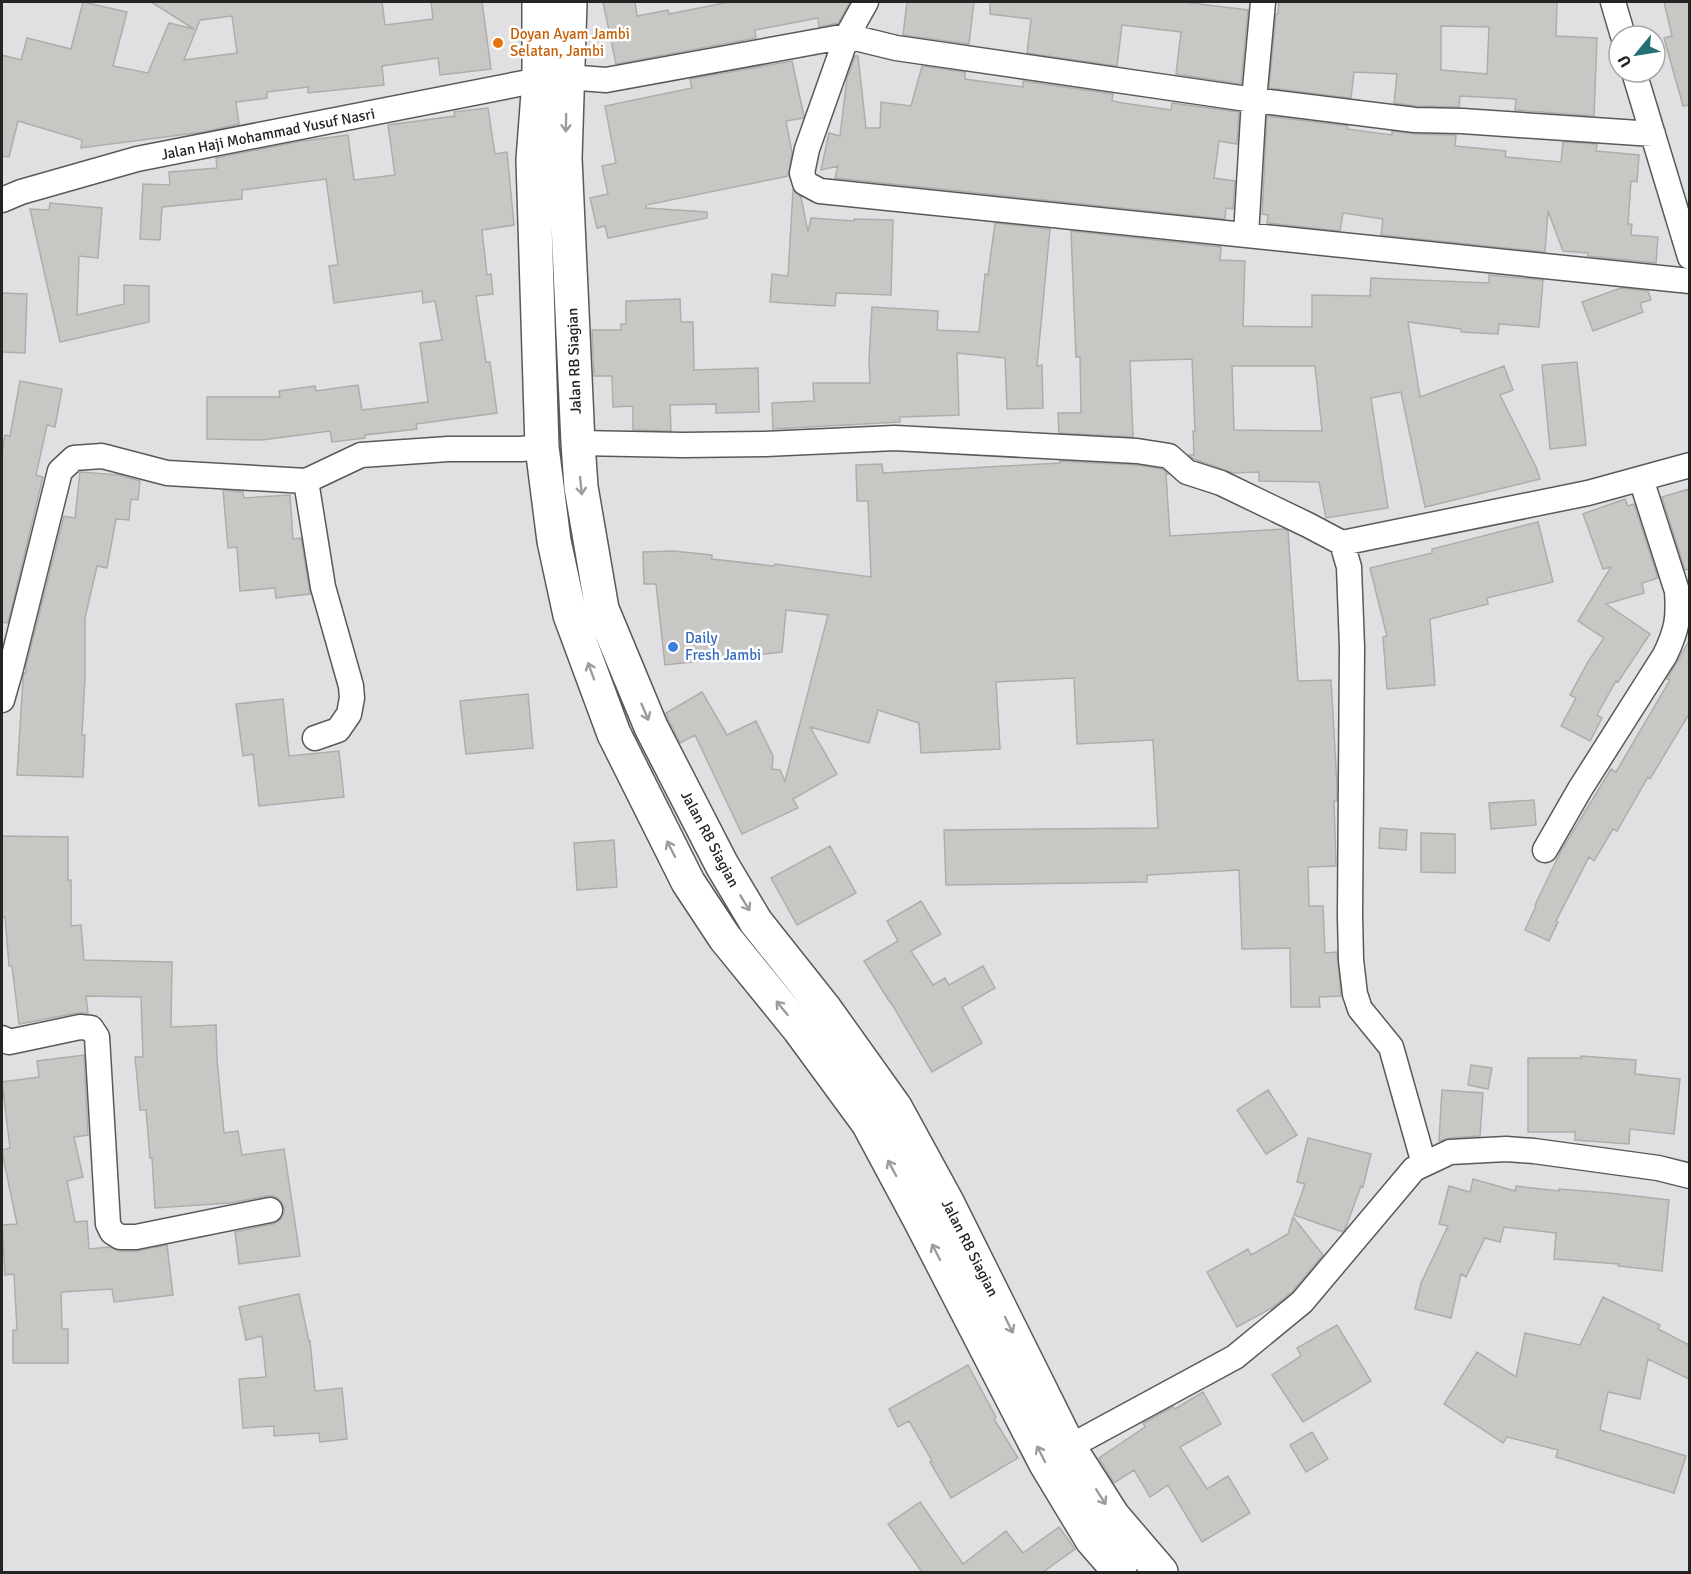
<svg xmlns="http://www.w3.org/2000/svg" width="1691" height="1574" font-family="Signika,sans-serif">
<rect width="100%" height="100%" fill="#e0e0e3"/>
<!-- building -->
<path fill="#c9c7c4" stroke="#afadab" stroke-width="1.5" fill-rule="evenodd" d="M83,2l44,10 -14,54 35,7 21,-50 25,6 -43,-27h231l3,23 48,-6 -2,-17h51l9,67 -51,6 -2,-17 -56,8 2,19 -76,8v-6l-41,5v6l-31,4 3,22 -36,8 -122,16 1,-8 -64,-19 -9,36 -7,-1v-101l19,5 6,-22 44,11zM232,16l5,37 -53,7 16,-40z
M603,2h32l2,14 31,-6 1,4 60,-12h121l-12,21 -19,4 -1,-9 -63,12 1,8 -140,26z
M907,2h67l-5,42 -66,-9z
M990,2h193l65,8 -7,74 -65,-10 5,-42 -59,-7 -5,41 -90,-13 4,-34 -41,-5z
M1279,2h278l-1,34 41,2 -3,78 -79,-6 1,-11 -56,-3 -1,11 -43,-1 -22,-3 3,-29 -43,-2 -3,26 -82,-10 7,-74h2zM1441,26l48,1 -2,47 -46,-4z
M1664,2h25v103l-6,1 -19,-68 8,-2z
M855,56h3l8,72h14l1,-26 30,4 11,-40 43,6v7l58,8v-6l90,13 -1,7 11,2 48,7 1,-7 67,9 -2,32 -18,-3 -5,37 21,3 -2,28 -7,-1 -1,11 -390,-41 3,-12 -17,4 8,-37 11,3 7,-58z
M792,61l12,55 -1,2 -17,3 6,31 -4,24 -142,29v3l61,4v6l-99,20 -3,-12 -8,2 -7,-30 18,-4 -6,-28 14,-3 -11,-57 87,-18 -2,-9z
M488,108l7,46 12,-2 7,73 -32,5 5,45 4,-1 2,20 -17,2 10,66h4l7,51 -81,11 1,5 -52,6v3l-33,4 -2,-11 -68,9 -55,-1v-42h73l-1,-6 36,-5 1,5 42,-6 4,25 66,-8 -8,-59 22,-3 -7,-39 -12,2 -1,-12 -88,12 -5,-37 9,-1 -12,-86 -84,11v9l-80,8 -2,33 -20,-1 3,-55 27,1 -1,-13 48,-4 -1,-10 86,-17 46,-6 6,45 41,-5 -7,-50 67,-9 -1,-4z
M1267,116l81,10 -1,3 45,6v-4l23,3 41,1 -1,11 51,5 -1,6 56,5 2,-20 34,2 -1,7 43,4 -2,27 -6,-1 -3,43h4l-1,11 27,2 -2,26 -68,-7v-3l-25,-2 -15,-40 -3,41 -164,-17 2,-16 -40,-6 -3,18 -73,-8 1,-8 -6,-1z
M793,190l8,7 7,35 3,-14 43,3v-2l39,1 -2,75 -55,-2 -1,13 -65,-4 2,-28 16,2z
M50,203l52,5 -4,50 -19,-2 -2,59 47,-11v-19l25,1v36l-89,20 -30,-133 19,1z
M995,223l55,6 -13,137 5,-1 1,43 -36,1 -2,-51 -48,-5 2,62 -59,2v5l-127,7 -1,-26 42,-2 -1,-18h57l-1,-23 3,-53 66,4 -1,19 42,2 6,-58 3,1z
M1071,231l150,16 -1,13 25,1 -2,65 69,1v-32l58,1 1,-18 118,5v-8l54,5 -4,47 -40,-3 -1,10 -37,-2v-3l-53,-7 12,75 84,-31 9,24 -13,5 36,72 4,12 -115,28 -24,-115 -30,6 17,110 -62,10 -7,-36 -60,-1v-9l-26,1 -39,-14 -5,-4h5l-1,-24h2l-3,-72 -62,2 3,76 -74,-4 -1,-20h23l-1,-56h-4zM1232,366h83l7,65 -88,-1z
M1621,288l27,3 3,9 -11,3 3,9 -50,19 -11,-29z
M2,293l25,1 -2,59 -23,-1z
M680,299l1,23h12l1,48 64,-2 1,44 -43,1v-9l-46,1 1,26 -38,-1v-24l-20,1 -1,-31h-18l-2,-46h29v-6h5v-23z
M1577,362l9,83 -36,4 -8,-84z
M20,381l42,8 -7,38 -8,-2 -11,50 7,2 -35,146 -6,-1v-169l3,-18 5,1z
M1060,461l76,4 27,4 5,5h-2l4,62 114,-7 4,2 10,150 33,-1 6,105v16h-3l2,65 -28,1 1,39h14l2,47 12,-1 4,44 -22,1 1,10h-29l-1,-59 -48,1 -3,-79 -92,5v7l-201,3 -2,-55 214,-2 -5,-88 -76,4 -3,-66 -78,4 4,67 -79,4 -2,-30 -41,-13 -9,33 -59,-16 27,47 -44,25 5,9 -56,26 -47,-99 -15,8 -12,-24 -2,-6 36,-21 25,43 29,-14 17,35 -1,13 8,1 5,11 43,-166 -42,-5 -4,42 -117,13 -9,-81h-12l-1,-32 30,-1 39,4v4l62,7 1,-2 96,13 -3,-76h-11l-1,-36 26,-1 1,9 177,-10z
M80,472l39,3 21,6 -2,19 -7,-1 -2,21 -13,-1 -9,49 -10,-2 -12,52v58l-3,59h3l-2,42 -66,-2 6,-96 1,-6h2v-7l38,-150 11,2z
M1689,489v80l-4,1 -23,-73z
M223,490l20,2 1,6 46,-3 3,44 8,-1 9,56 -34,4 -1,-10 -35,3 -3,-44 -9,1z
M1625,499l3,7 6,-2 24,74 -16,5 2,10 -38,11 44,30 -32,48 -2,-1 -19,34 5,3 -12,23 -29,-15 15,-28 -6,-3 18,-33 16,-24 -26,-17 33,-54 -8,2 -20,-55z
M1538,522l15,60 -66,16 1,6 -58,15 5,66 -48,4 -4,-52 4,-1 -17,-68 62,-15v-4z
M1689,641v73l-39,65 -2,-2 -31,54 -4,-2 -19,32 -5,-4 -33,64 2,1 -9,19 -24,-11 11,-24 -1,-1 26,-54 50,-82 5,3 54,-92 -3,-1z
M528,694l5,54 -67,6 -6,-53z
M283,699l6,57 50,-5 5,46 -85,9 -6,-52 -10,2 -7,-52z
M1534,800l2,25 -45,4 -2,-26z
M1380,828l27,2 -1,20 -27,-2z
M1421,833l34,1v39l-34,-1z
M2,836l66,1v43h3v46l10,-1 3,35 88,2 -1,65 45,-2 1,34 7,74 14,-2 4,24 42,-6 16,107 -61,8 -4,-32 38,-8 7,-4 4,-6v-7l-4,-7 -6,-4h-7l-37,7 -75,5 -3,-50h-2l-4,-48h-6l-5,-53h8l-2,-60 -55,-1 2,17h-11l-58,11 -7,-58h-3l-4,-49h-3z
M614,840l3,47 -40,3 -3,-47z
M830,846l26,47 -59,32 -26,-47z
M921,901l20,33 -30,17 22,34 12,-7 4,7 34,-19 12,22 -33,19 20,36 -50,29 -42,-71h-1l-25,-40 34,-20 -11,-20z
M84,1055l4,80 -14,2 9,40 -16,4 8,41 12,-1 2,28 20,-2 10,4h17l31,-6 6,50 -59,7 -2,-13 -50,3 -1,1 1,36h6v34h-55v-33h4l-3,-56 -9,1 -3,-50 15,-1 -15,-72v-2l8,-2 -8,-66 37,-5 -2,-16z
M1581,1056l55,4 -1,14 45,5 -6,55 -44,-5 -1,15 -54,-4v-8h-47v-74h53z
M1471,1065l21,3 -4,21 -20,-4z
M1268,1090l29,45 -31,19 -29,-44z
M1442,1090l41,3 -3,43 -31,2 -10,3z
M1308,1138l63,16 -8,33 -2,-1 -15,41 -3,5 -49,-17 11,-31 -8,-2z
M1473,1179l42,12 1,-5 43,5v-2l50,4 60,7 -7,71 -44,-5 1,-2 -65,-5 2,-26 -52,-6 -4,15 -15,-4 -19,39 -5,-3 -10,44 -36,-9 6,-26 27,-57 -9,-2 10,-38 21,6z
M1293,1217l30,38 -31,37 -20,16 -35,19 -30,-55 41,-23 3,6 37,-21z
M299,1294l10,48 1,-1 5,50 27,-3 5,51 -27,3 -1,-9 -45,3v-10l-31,2 -4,-49 27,-2 -4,-41 -16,4 -7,-33z
M1603,1297l57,28 -2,4 31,16v34l-41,-20 -8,40 -32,-7 -8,38 86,26 -12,37 -118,-36 2,-7 -51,-13 -4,6 -59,-39 33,-52 39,25 9,-44 55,12z
M1337,1325l34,56 -68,41 -31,-47 29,-19 -4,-8z
M968,1365l28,52 -2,2 24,39 -67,40 -21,-36 2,-1 -23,-40 -11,6 -9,-18z
M1203,1392l18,32 -41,23 27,42 21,-13 22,37 -48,29 -34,-57 -18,12 -16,-27 -20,13 -15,-25 46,-31 -2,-4 30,-16 2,2z
M1312,1432l16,27 -22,13 -16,-27z
M920,1502l43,62 43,-33 17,22 36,-26 16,22 -32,23h-121l-34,-48z"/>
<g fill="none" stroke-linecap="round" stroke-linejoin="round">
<defs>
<path id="minor" d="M866,2l-19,34 -40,113 -5,24 3,10 15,8 870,90
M1613,2l10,34
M1634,72l56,185
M567,77l39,3 241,-44 49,12 358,52 161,20 47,1 191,13
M2,200l19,-8 116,-33 402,-79
M1246,235l8,-135 9,-98
M578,443l105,2 82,-1 130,-6 242,13 32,5 18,16 34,11 87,42 34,18 246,-50 102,-28
M306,481l17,106 28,99 1,12 -3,16 -11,16 -23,8
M1342,543l7,24 3,80 -2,269 1,44 4,34 5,15 31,38 33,117
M2,700l8,-28 50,-201 14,-13 28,-2 65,17 139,8 55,-26 87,-6h73l21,-2
M1545,850l35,-61 85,-134c12,-25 14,-37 12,-64l-36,-112
M2,1038l7,4 71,-15 11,1 6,9 11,187 4,8 8,5h16l134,-27
M1069,1447l166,-90 67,-55 112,-133 36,-17 56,-3 28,2 124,17 32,8"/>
<path id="highway" d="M539,2v78l-6,80 9,287 12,94 16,74 44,119 74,148 37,56 74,91 69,94 52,97 126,244 46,76 28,32
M570,2l-5,156 13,285 3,44 21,122 49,118 71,138 34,57 69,87 70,98 53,97 121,243 44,69 48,56"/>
</defs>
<!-- minor casing -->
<use href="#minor" stroke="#59595c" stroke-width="27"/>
<!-- highway casing -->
<use href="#highway" stroke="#59595c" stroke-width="36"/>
<!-- minor -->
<use href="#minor" stroke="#fff" stroke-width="24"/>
<!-- highway -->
<use href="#highway" stroke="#fff" stroke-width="33"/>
</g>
<!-- one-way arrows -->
<defs><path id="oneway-shaft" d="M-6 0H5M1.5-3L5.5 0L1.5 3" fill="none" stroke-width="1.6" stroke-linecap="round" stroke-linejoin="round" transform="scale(1.5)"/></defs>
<g stroke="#9c9c9d">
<use href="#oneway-shaft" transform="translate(566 123) rotate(91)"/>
<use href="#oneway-shaft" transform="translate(581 486) rotate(84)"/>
<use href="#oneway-shaft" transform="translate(591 671) rotate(-110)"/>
<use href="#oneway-shaft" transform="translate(645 712) rotate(67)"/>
<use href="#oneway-shaft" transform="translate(671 849) rotate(-117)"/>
<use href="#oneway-shaft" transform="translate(745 903) rotate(59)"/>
<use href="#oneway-shaft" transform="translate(782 1008) rotate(-129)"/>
<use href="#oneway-shaft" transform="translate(892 1168) rotate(-118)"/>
<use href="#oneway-shaft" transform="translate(936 1252) rotate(-117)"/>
<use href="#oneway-shaft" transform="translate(1009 1325) rotate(64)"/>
<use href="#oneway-shaft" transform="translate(1041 1454) rotate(-117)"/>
<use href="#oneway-shaft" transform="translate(1101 1497) rotate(58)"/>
</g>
<!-- markers -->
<circle fill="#e8710a" stroke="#fff" stroke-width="2" cx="498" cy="43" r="6"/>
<circle fill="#3f7fe0" stroke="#fff" stroke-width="2" cx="673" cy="647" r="6"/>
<g text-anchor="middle" stroke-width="5" stroke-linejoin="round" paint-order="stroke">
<!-- food labels -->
<g font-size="15" fill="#c56008" stroke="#fff" text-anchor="start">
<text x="510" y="39">Doyan Ayam Jambi<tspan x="510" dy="17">Selatan, Jambi</tspan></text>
</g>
<!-- street labels -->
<g font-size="15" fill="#242425" stroke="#fff">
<text transform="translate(268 134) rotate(-11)" y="5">Jalan Haji Mohammad Yusuf Nasri</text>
<text transform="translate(574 361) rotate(-92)" y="5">Jalan RB Siagian</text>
<text transform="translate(710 839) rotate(62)" y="5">Jalan RB Siagian</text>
<text transform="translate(970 1248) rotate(63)" y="5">Jalan RB Siagian</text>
</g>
<!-- shop labels -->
<g font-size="15" fill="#366cbe" stroke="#fff" text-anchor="start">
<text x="685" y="643">Daily<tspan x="685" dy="17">Fresh Jambi</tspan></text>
</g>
</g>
<!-- border -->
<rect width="1691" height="1574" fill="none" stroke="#242425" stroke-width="6"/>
<!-- north arrow -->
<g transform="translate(1637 54) rotate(240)"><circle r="28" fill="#ffffff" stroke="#a7a7a8" stroke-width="1.5"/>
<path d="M0-4.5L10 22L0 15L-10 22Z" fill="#246f71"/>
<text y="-9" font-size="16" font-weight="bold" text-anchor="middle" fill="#242425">U</text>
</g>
</svg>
